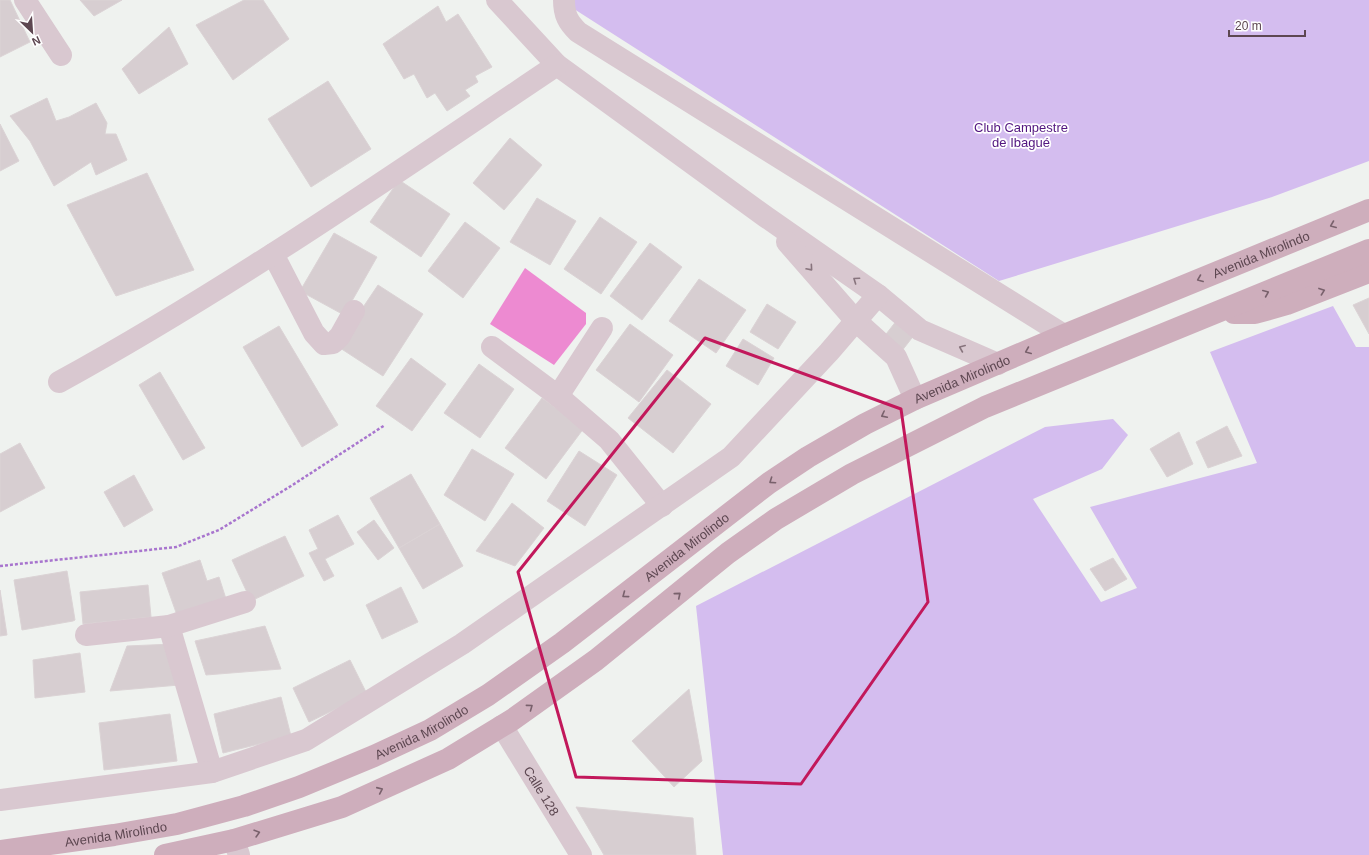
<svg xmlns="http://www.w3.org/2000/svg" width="1369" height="855" font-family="Arial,sans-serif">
<rect width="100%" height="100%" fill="#eff2ef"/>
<!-- green -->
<path fill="#d4bdef" d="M560,0h809v161l-100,37 -270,83z
M1333,306l23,41h13v508h-646l-27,-249 349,-179 68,-8 15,16 -26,34 -69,30 68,103 36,-14 -47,-81 167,-44 -47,-111z"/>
<!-- water -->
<path fill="#ed8ad1" d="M525,268l61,45v11l-32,41 -64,-41z"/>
<!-- building -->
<path fill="#d7ced1" stroke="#dbd3d5" d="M0,0h10l20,42 -30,15z
M80,0h42l-28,16z
M244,0h19l26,39 -56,41 -37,-55z
M438,6l8,16 12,-8 34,53 -17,9 3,6 -13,8 5,6 -23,15 -12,-18 -8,5 -13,-24 -10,5 -21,-35z
M169,27l19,37 -49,30 -17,-25z
M328,81l43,68 -60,38 -43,-68z
M47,98l9,23 13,-4 27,-14 11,20 -2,11h11l11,26 -31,15 -5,-13 -37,24 -24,-45 -20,-25z
M0,124l19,37 -19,10z
M510,138l32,27 -38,45 -31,-27z
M147,173l47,97 -78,26 -49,-91z
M399,180l51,34 -29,43 -51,-35z
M537,198l39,23 -26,44 -40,-23z
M600,217l37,25 -36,52 -37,-25z
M465,222l35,26 -37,50 -35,-27z
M334,233l43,24 -33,58 -44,-24z
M650,243l32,24 -40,53 -32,-24z
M699,279l47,31 -30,43 -47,-32z
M378,285l45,29 -40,62 -46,-30z
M1369,298v36l-16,-29z
M767,304l29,18 -18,27 -28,-17z
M897,320l18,14 -14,18 -18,-14z
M630,324l43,31 -34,47 -43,-32z
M279,326l59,99 -36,22 -59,-100z
M743,339l31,19 -16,27 -32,-19z
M411,358l35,26 -34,47 -36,-25z
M479,364l35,25 -34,49 -36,-25z
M667,370l44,34 -38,49 -45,-35z
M160,372l45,76 -22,12 -44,-75z
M542,398l42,30 -38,51 -41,-31z
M1227,426l15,30 -34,12 -12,-26z
M1179,432l14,32 -26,13 -17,-28z
M20,443l25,45 -45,24v-58z
M472,449l42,25 -29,47 -41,-26z
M579,451l38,24 -32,51 -38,-25z
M411,474l29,50 -41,24 -29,-50z
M134,475l19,35 -29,17 -20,-35z
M512,503l32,25 -29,38 -39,-15z
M338,515l16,29 -29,15 9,17 -10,5 -15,-28 9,-4 -9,-19z
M374,520l20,28 -16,12 -21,-28z
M440,524l23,42 -40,23 -24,-41z
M285,536l19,40 -53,25 -19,-41z
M1113,558l14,21 -22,12 -15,-22z
M200,560l7,21 12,-4 8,25 -49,16 -16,-45z
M67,571l8,49 -2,1 -51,9 -8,-50z
M148,585l3,32 -68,7 -3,-32z
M401,587l17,35 -36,17 -16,-34z
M0,590l7,45 -7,1z
M265,626l16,43 -75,6 -11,-34z
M173,644l6,41 -69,6 17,-45z
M80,653l5,39 -50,6 -2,-38z
M350,660l17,34 -58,28 -16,-34z
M689,689l13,72 -28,26 -42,-46z
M281,697l10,39 -68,17 -9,-39z
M170,714l7,47 -73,9 -5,-47z
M576,807l117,11 3,37h-92z"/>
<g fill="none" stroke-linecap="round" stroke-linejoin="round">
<!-- path -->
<path stroke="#a875ce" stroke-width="2.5" stroke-dasharray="3 2" stroke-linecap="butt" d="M0,566l176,-19 43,-17 72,-44 94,-61"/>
<!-- minor -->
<g stroke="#d9c8d0" stroke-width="22">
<path d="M25,0l36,55"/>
<path d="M497,0l60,65 209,152 112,78 42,35 78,34"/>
<path d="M564,0c0,15 4,22 14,32l486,303"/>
<path d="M787,242l69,79 40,36 19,42"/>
<path d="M273,254l41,79 10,11 9,-1 7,-7 14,-25"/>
<path d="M492,347l66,49 51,44 53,66"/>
<path d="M59,382c173,-95 335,-208 498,-317"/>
<path d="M558,396l44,-68"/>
<path d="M169,626l43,146"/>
<path d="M86,635l83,-9 76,-24"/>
<path id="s1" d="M502,726l79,129"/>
<path d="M0,800l212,-28 94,-32 156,-96 269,-187 98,-105 49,-57"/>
<path d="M234,840l5,15"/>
</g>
<!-- major -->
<g stroke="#ceaebc" stroke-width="22">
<path d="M1234,313h21l32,-9 82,-32"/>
<path id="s2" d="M0,851l114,-16 63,-11 67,-18 55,-19 75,-31 56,-26 58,-35 74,-52 207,-160 39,-26 57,-33 50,-25 149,-64 305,-125"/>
<path d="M165,855l69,-15 108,-33 106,-48 64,-39 84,-60 132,-107 48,-34 76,-45 133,-67 384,-157"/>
</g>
</g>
<!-- one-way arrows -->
<defs><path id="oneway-chevron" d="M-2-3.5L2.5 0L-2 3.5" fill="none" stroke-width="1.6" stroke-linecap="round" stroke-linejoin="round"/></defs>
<g stroke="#79616c">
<use href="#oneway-chevron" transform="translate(1333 225) rotate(158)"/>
<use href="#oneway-chevron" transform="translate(1200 279) rotate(158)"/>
<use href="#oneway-chevron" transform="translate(1322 291) rotate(-20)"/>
<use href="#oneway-chevron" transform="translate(1266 293) rotate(-23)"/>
<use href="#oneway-chevron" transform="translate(1028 351) rotate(157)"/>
<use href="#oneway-chevron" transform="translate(884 415) rotate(153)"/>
<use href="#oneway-chevron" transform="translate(772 481) rotate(146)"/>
<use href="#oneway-chevron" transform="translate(625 595) rotate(143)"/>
<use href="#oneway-chevron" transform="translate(678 595) rotate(-40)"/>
<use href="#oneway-chevron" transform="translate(530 707) rotate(-36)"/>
<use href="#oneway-chevron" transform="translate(380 790) rotate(-24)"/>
<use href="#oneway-chevron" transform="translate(257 833) rotate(-16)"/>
</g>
<g stroke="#88747d">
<use href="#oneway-chevron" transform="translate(810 268) rotate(49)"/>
<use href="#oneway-chevron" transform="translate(856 280) rotate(-145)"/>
<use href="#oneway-chevron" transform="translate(962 348) rotate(-157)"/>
</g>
<!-- marked area -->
<path fill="none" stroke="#c2185b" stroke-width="3" stroke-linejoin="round" d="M705,338l196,71 27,193 -127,182 -225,-7 -58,-205z"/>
<g text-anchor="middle" stroke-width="3.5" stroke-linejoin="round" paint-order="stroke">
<!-- park labels -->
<g font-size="13" fill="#52167f" stroke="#fff">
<text x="1021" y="132">Club Campestre<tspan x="1021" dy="15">de Ibagué</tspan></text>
</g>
<!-- street labels -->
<g font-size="13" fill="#5d4751" stroke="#fff">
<text dy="5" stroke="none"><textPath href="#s2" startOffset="1413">Avenida Mirolindo</textPath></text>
<text dy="5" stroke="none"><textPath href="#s2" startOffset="1089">Avenida Mirolindo</textPath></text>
<text dy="5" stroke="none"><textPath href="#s2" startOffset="765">Avenida Mirolindo</textPath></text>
<text dy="5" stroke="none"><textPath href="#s2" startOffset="441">Avenida Mirolindo</textPath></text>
<text dy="5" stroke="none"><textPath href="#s1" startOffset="76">Calle 128</textPath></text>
<text dy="5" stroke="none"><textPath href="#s2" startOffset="117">Avenida Mirolindo</textPath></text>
</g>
</g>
<!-- north arrow -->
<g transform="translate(32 32) rotate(155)" stroke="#ffffff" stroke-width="3" paint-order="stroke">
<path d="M0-3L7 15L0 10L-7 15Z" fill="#5d4751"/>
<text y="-6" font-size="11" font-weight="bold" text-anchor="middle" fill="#5d4751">N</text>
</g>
<!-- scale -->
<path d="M1229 30v6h76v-6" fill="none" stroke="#5d4751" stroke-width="2"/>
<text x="1235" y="30" font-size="12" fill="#5d4751" stroke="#ffffff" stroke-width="3" paint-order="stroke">20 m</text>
</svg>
